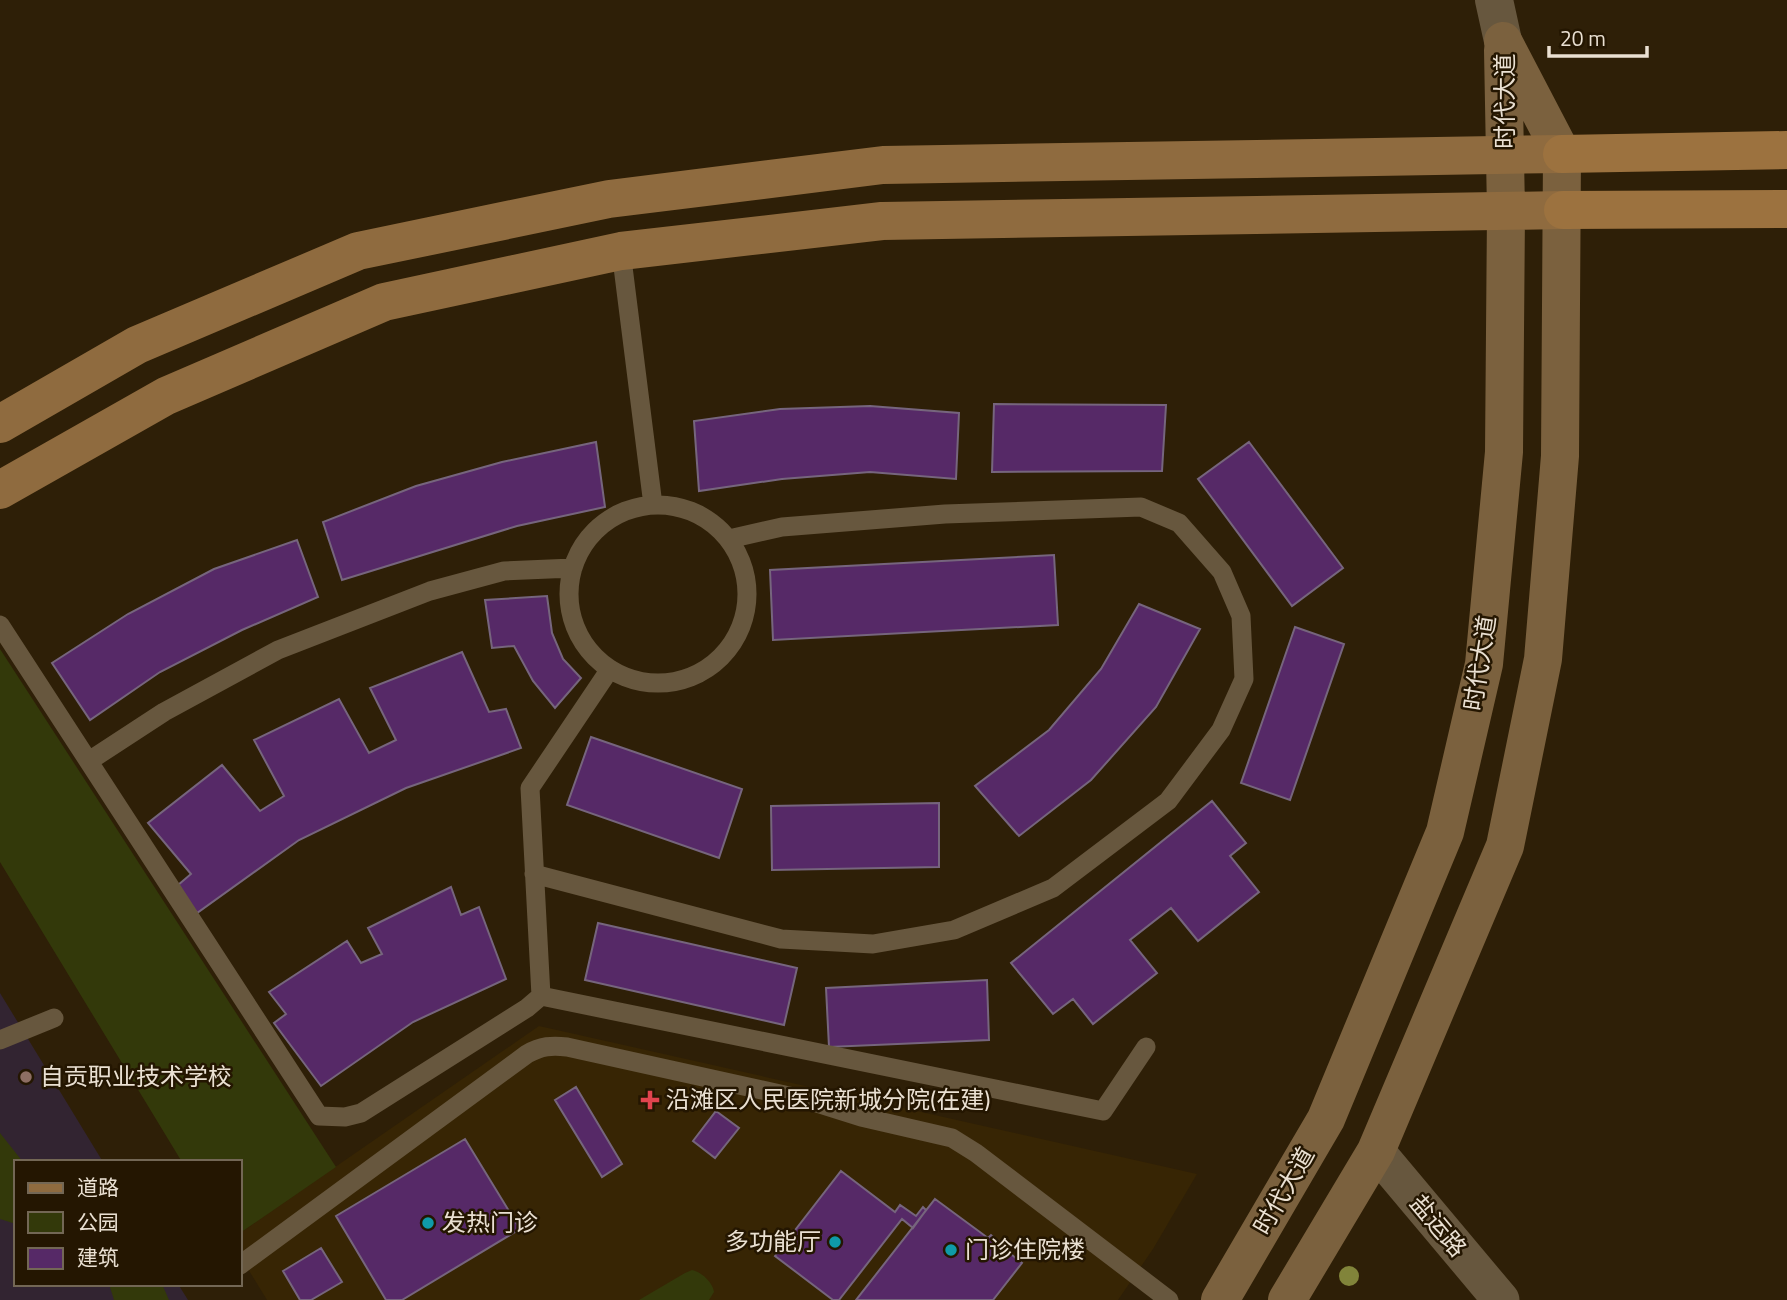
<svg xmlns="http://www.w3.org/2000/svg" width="1787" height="1300" font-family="'Titillium Web','Noto Sans SC',sans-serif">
<rect width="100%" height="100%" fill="#2e1f07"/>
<!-- built -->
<path fill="#372504" d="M539,1026l658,148 -44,75 -35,51h-851l-27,-44v-23z"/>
<!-- education -->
<path fill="#322431" d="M0,993l103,169h-87v122h162l10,16h-188z"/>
<!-- green -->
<path fill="#33390a" d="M0,649l336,518 -96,66v-71h-58l-182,-300z
M0,1133l23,29h-7v62l-16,-5z
M692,1270c10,2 21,13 22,22l-5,8h-70l46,-27z
M109,1284h53l7,16h-55z"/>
<!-- building -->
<path fill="#562967" stroke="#76657d" stroke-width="2" d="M994,404l172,1 -4,66 -170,1z
M870,406l89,7 -3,66 -86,-7 -88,7 -83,12 -5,-70 86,-12z
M596,442l9,65 -88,19 -175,54 -19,-58 93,-36 86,-24z
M1249,442l94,126 -51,38 -94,-127z
M297,540l21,57 -76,33 -82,42 -70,48 -38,-57 76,-49 86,-45z
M1054,555l4,70 -285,15 -3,-70z
M547,596l5,37 11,26 18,19 -26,30 -22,-27 -19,-35 -22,2 -7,-48z
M1139,604l61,25 -44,78 -65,73 -72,56 -44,-50 74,-56 52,-61z
M1295,627l49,17 -54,156 -49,-17z
M462,652l27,60 17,-3 15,39 -115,40 -107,52 -102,73 -20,-27 14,-12 -43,-51 74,-58 38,46 24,-15 -30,-56 85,-41 30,54 27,-13 -26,-52z
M591,737l151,52 -23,69 -152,-53z
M1212,801l34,42 -16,13 29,36 -61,49 -27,-33 -41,32 27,33 -64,51 -20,-25 -20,15 -42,-51z
M939,803v64l-167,3 -1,-64z
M451,887l10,28 18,-8 27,72 -93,43 -92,64 -47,-63 12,-9 -17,-22 78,-51 14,22 21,-9 -14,-26z
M598,923l199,45 -13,57 -199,-45z
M987,980l2,60 -160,7 -3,-59z
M576,1087l46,77 -20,13 -47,-77z
M716,1111l23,17 -24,30 -22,-17z
M465,1139l55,90 -118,71h-16l-50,-84z
M841,1171l54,41 5,-7 16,11 7,-9 3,3 -13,18 -11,-9 -63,81h-6l-58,-44z
M935,1199l53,39 3,-3 17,14 -1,2 15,12 -29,37h-137z
M321,1248l21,34 -31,18h-11l-17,-29z"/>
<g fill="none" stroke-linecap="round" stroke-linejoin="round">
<!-- service -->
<path stroke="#67573e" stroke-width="19" d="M621,251l32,254
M569 594a89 89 0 1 1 178 0a89 89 0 1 1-178 0Z
M0,625l319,491 26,1 16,-4 166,-105 14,-12 -11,-208 80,-119
M89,761l75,-49 114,-62 152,-59 74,-20 69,-3
M534,874l247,65 92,5 81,-14 99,-42 115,-87 53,-71 23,-51 -3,-63 -19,-44 -43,-49 -38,-16 -196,7 -163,13 -53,12
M541,996l562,115 43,-64
M0,1040l54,-22
M240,1265l287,-211c14,-8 25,-9 40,-7l240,53 54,17 91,21 24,15 193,147"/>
<!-- minor -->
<path stroke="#67573e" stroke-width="37" d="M1376,1151l125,149"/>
<!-- tertiary -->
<path stroke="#67573e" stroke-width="38" d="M1494,0l9,41"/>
<!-- secondary -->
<path stroke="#7b613e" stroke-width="38" d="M1220,1300l106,-181 119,-287 39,-168 20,-212 2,-241 -3,-161
M1287,1300l89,-149 129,-305 38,-187 17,-203 2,-302 -59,-113"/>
<!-- primary -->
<path stroke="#8f6b3f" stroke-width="38" d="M0,424l137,-79 221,-94 251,-52 274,-34 679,-11
M0,490l166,-94 218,-94 237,-51 261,-30 681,-11"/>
<!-- trunk -->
<path stroke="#9c723f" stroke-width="38" d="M1562,154l225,-4
M1563,210l224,-1"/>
</g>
<!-- trees -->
<circle fill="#81843a" cx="1349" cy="1276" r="10"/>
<!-- markers -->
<circle fill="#8d6e63" stroke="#241601" stroke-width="2.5" cx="26" cy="1077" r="7"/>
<path fill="#e0444e" stroke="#241601" stroke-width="2.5" d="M646.5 1089.5h7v7h7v7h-7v7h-7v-7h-7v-7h7z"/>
<g fill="#0f9aa8" stroke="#241601" stroke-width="2.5">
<circle cx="428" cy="1223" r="7"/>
<circle cx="835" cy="1242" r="7"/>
<circle cx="951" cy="1250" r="7"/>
</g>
<g text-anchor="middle" stroke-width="5" stroke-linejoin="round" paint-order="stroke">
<!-- street labels -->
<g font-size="24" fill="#eae0d2" stroke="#241601">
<text transform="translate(1505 101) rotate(-90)" y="8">时代大道</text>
<text transform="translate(1480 663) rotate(-81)" y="8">时代大道</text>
<text transform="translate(1284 1191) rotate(-60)" y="8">时代大道</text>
<text transform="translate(1438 1226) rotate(50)" y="8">盐运路</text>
</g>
<!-- poi labels -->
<g font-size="24" fill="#eae0d2" stroke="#241601" text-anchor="start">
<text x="40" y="1085">自贡职业技术学校</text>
<text x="666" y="1108">沿滩区人民医院新城分院(在建)</text>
<text x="442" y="1231">发热门诊</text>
<text x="821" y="1250" text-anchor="end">多功能厅</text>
<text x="965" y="1258">门诊住院楼</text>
</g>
</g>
<!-- legend -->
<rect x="14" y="1160" width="228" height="126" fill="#241601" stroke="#736755" stroke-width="2"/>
<rect x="28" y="1183" width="35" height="10" fill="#8f6b3f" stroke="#736755" stroke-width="2"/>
<text x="77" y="1195" font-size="21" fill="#eae0d2">道路</text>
<rect x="28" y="1212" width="35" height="21" fill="#33390a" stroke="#736755" stroke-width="2"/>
<text x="77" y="1230" font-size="21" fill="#eae0d2">公园</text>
<rect x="28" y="1248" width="35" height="21" fill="#562967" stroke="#736755" stroke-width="2"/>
<text x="77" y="1265" font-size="21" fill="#eae0d2">建筑</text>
<!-- scale -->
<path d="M1549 46v10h98v-10" fill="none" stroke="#eae0d2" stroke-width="3.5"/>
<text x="1560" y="46" font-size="21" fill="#eae0d2" stroke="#241601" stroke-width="5" paint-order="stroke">20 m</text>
</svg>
